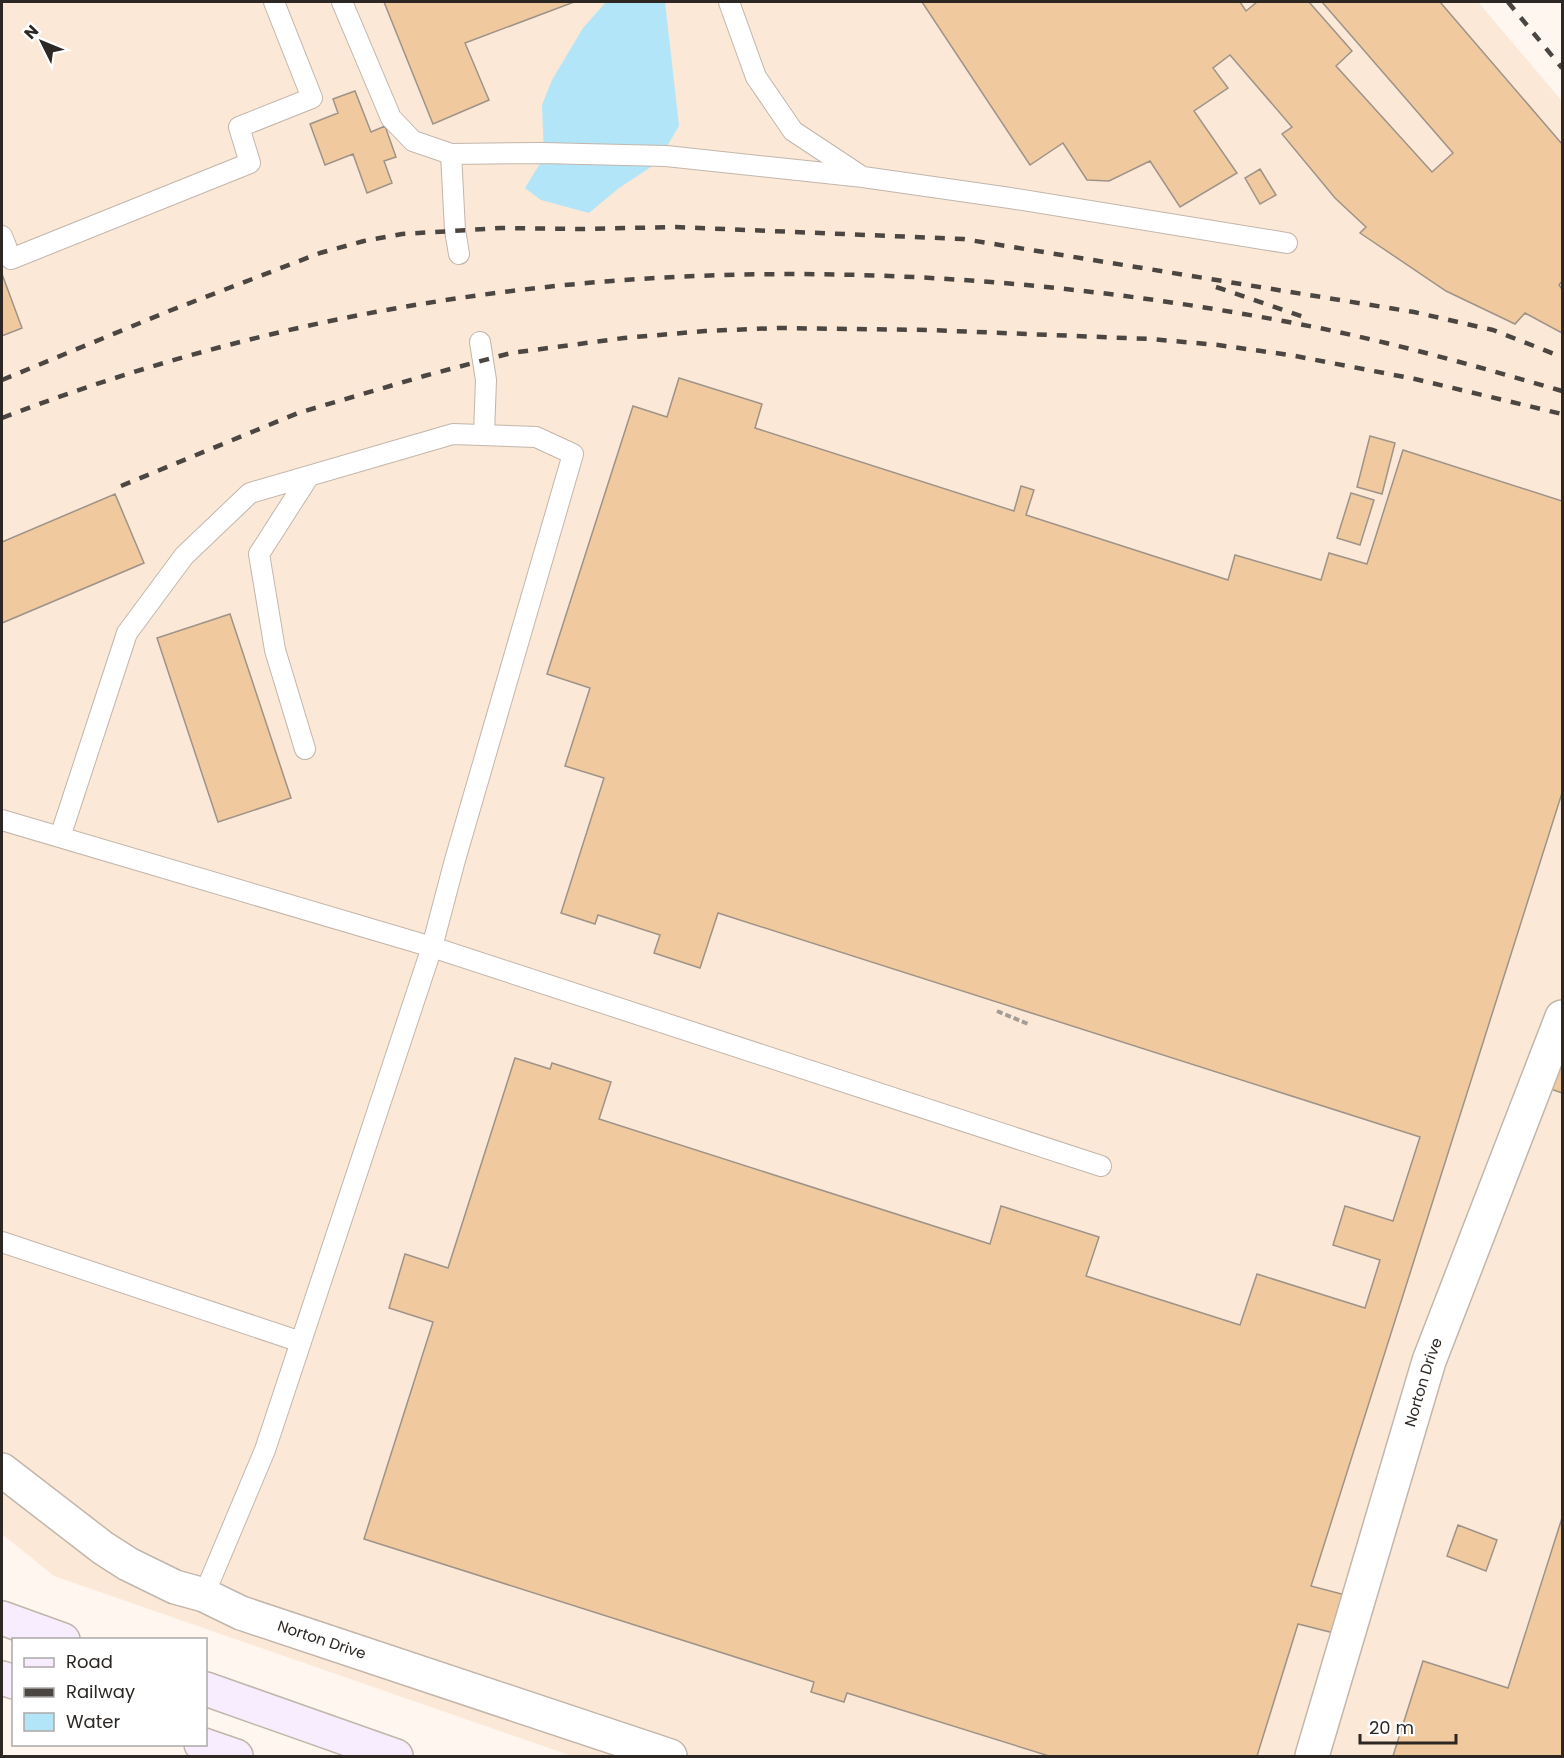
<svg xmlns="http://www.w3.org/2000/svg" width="1564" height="1758" font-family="Poppins,sans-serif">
<rect width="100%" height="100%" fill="#fef6ef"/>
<!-- built -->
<path fill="#fbe8d7" d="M2,2h1476l84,99v1655h-990l-518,-180 -52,-42z"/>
<!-- water -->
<path fill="#b3e5f8" d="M606,2h59l14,124 -22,37 -38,25 -30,25 -48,-13 -16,-12 19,-31 -2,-52 10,-25 31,-52z"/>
<!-- building -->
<path fill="#f0ca9e" stroke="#9e9388" stroke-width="1.5" d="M384,2h190l-109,41 24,57 -56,24z
M922,2h318l6,9 11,-9h52l43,49 -16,15 96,106 21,-19 -131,-151h118l122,142v137l-3,4 3,4v44l-37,-20 -10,11 -69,-33 -86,-58 6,-6 -31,-29 -53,-64 10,-7 -62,-72 -17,13 15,20 -34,23 43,62 -57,34 -30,-46 -41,20 -22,-1 -24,-37 -33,22z
M355,91l16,41 14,-6 11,31 -12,4 8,22 -25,10 -14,-39 -28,11 -15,-41 28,-11 -5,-14z
M1260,169l16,26 -16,9 -15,-26z
M2,274l20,54 -20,8z
M679,378l83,26 -7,24 259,83 7,-25 13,4 -8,25 202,65 7,-25 86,25 8,-27 38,11 36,-114 159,51v292l-251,793 42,11 -11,38 -44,-11 -41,132h-208l-202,-63 -3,9 -33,-10 3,-10 -450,-143 69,-217 -44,-14 16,-54 43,14 67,-210 35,11 2,-6 59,19 -12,37 391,125 11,-38 98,31 -13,39 154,49 17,-51 108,34 15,-48 -47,-15 12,-39 48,15 27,-84 -702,-224 -18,55 -46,-15 6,-18 -62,-20 -3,9 -34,-11 43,-135 -39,-12 25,-78 -43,-14 86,-268 34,11z
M1370,436l25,7 -13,51 -25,-7z
M1351,493l23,7 -14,45 -23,-7z
M115,494l29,69 -142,60v-81z
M230,614l61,184 -73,24 -61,-184z
M1562,1041v52l-14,-5z
M1562,1518v238h-169l30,-95 85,27z
M1458,1525l39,15 -11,31 -39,-15z"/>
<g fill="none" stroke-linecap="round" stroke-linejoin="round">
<defs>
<path id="service" d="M342,2l49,116 22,23 38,13 91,-1 124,3 197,21 147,21 277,45
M729,2l27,75 37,54 68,45
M451,154l4,76 4,24
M2,236l9,23 239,-96 -11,-36 73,-29 -38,-96
M480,342l6,38 -2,54
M305,749l-30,-99 -16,-96 50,-78
M2,820l430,127 669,219
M60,837l67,-204 57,-77 66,-63 203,-59 83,3 37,17 -118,406 -23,87 -167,503 -61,145
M2,1242l299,100"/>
<g id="minor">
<path id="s1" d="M2,1470l101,78 25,16 47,23 29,8 37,18 429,143"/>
<path id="s2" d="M1312,1756l117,-395 133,-344"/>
</g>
<path id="secondary" d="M2,1618l61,22
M2,1678l12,4
M206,1689l190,67
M201,1744l35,12"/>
</defs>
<!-- service casing -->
<use href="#service" stroke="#c2b6ab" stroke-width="22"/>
<!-- minor casing -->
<use href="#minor" stroke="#c2b6ab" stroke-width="36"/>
<!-- secondary casing -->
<use href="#secondary" stroke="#c2b6ab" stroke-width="36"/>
<!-- path -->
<path stroke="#a49d97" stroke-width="4" stroke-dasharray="6 3" stroke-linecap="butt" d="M997,1011l31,13"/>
<!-- service -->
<use href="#service" stroke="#fff" stroke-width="20"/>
<!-- minor -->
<use href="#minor" stroke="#fff" stroke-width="33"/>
<!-- secondary -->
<use href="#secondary" stroke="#f8edfe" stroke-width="33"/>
<!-- rail -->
<path stroke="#4b4641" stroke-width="4.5" stroke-dasharray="10 10" stroke-linecap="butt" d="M1508,2l54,66
M1216,287l91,31
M2,380l167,-69 151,-58 44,-12 38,-7 99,-6 79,1 96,-2 287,12 451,73 79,18 69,27
M2,418c420,-162 858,-178 1297,-94 89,17 177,42 263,67
M121,486l177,-73 126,-37 87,-23 113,-15 81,-7 73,-3 151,2 221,9 68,6 72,10 125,24 147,35"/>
</g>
<g text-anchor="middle" stroke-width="4.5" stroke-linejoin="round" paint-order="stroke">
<!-- street labels -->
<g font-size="15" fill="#2c2723" stroke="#fff">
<text dy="5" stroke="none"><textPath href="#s2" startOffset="390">Norton Drive</textPath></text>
<text dy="5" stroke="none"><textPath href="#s1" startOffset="366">Norton Drive</textPath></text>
</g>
</g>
<!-- border -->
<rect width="1564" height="1758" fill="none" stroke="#2c2723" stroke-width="6"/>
<!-- legend -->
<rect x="12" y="1638" width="195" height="108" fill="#ffffff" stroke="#aba9a7" stroke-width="1.5"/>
<rect x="24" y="1658" width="30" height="9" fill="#f8edfe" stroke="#aba9a7" stroke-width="1.5"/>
<text x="66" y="1668" font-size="18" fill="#2c2723">Road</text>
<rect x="24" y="1688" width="30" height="9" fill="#4b4641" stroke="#aba9a7" stroke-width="1.5"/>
<text x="66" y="1698" font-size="18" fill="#2c2723">Railway</text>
<rect x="24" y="1713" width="30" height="18" fill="#b3e5f8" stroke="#aba9a7" stroke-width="1.5"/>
<text x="66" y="1728" font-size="18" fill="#2c2723">Water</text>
<!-- north arrow -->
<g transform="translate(42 42) rotate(313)" stroke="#ffffff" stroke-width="4.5" paint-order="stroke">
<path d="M0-4.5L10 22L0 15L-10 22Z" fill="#2c2723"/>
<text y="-9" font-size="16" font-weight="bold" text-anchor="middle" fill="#2c2723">N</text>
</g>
<!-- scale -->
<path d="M1360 1734v9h96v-9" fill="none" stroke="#2c2723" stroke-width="3"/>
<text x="1369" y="1734" font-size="18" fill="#2c2723" stroke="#ffffff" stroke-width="4.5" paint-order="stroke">20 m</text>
</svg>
